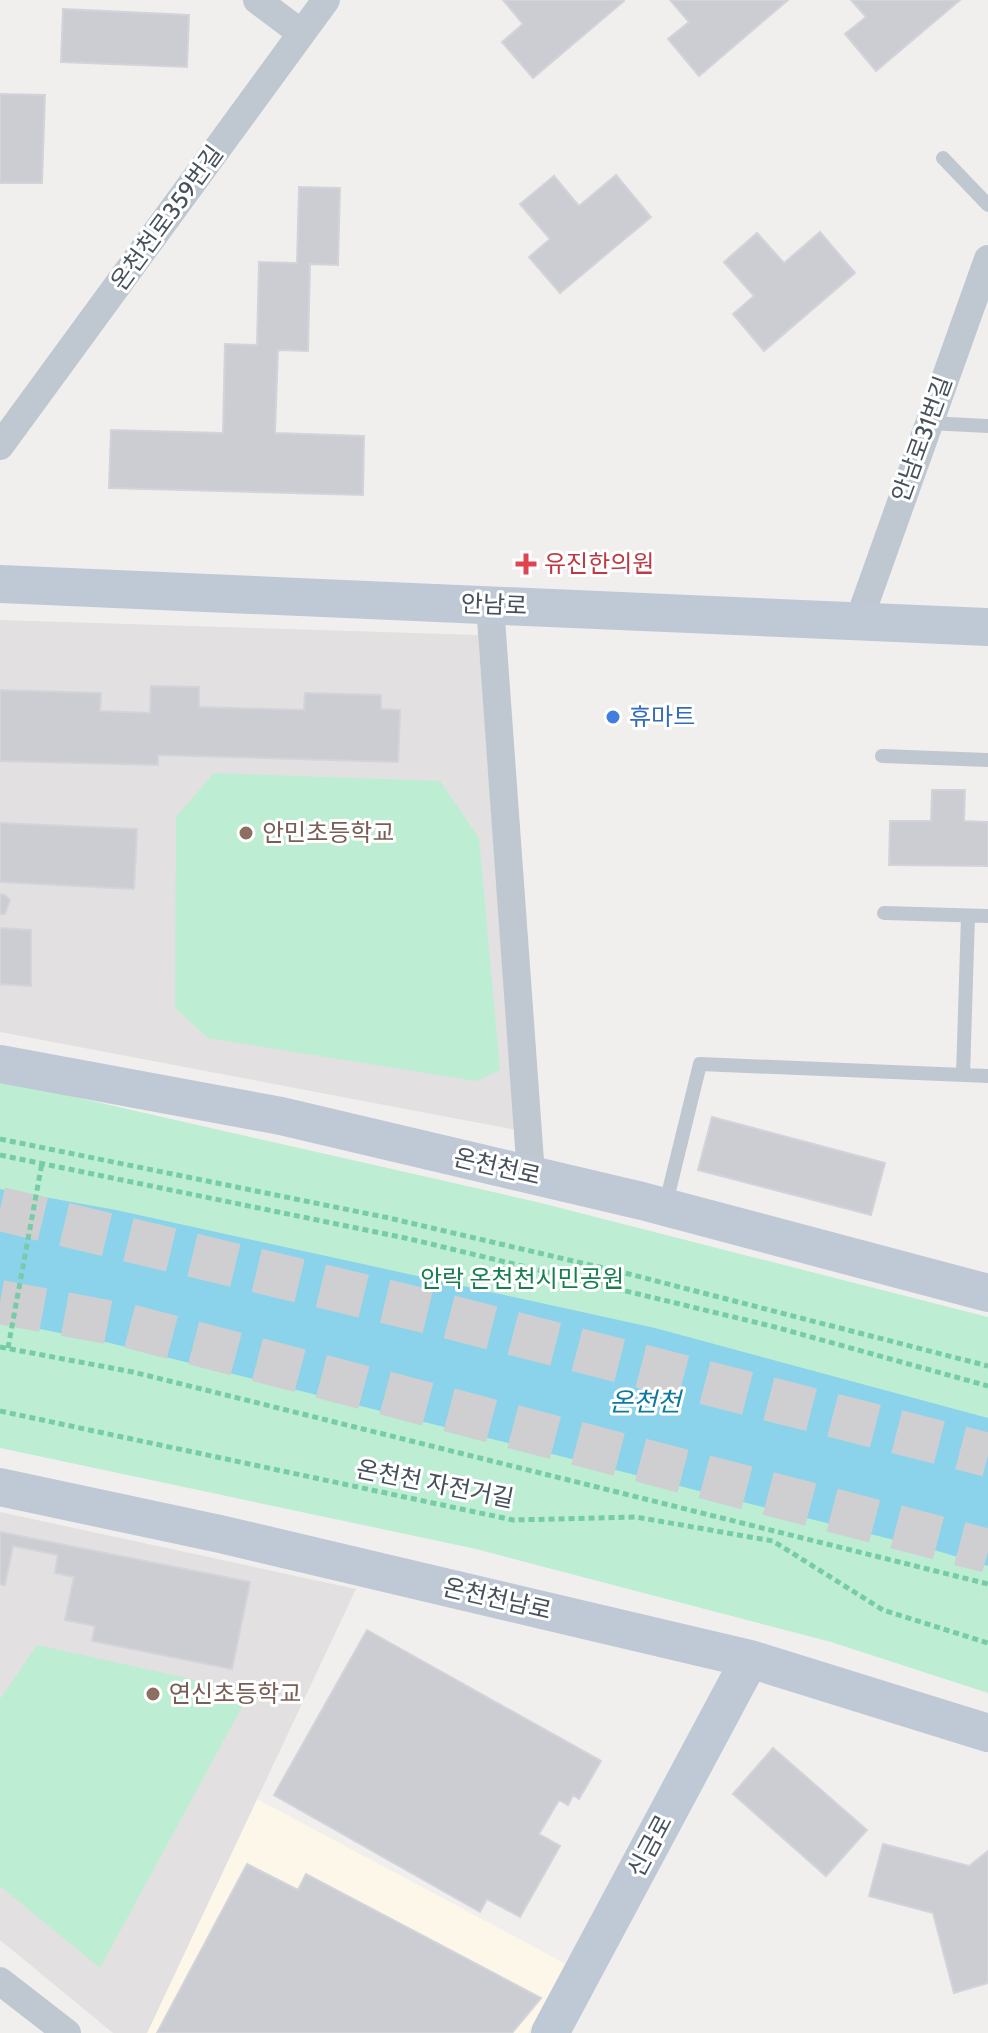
<svg xmlns="http://www.w3.org/2000/svg" width="988" height="2033" font-family="Cabin,'Noto Sans KR',sans-serif">
<rect width="100%" height="100%" fill="#f1efee"/>
<!-- commercial -->
<path fill="#fcf7e8" d="M257,1799l309,165 -38,69h-381z"/>
<!-- education -->
<path fill="#e2e0e0" d="M0,620l478,15 38,495 -516,-98z
M0,1512l356,77 -209,444h-34l-113,-93z"/>
<!-- green -->
<path fill="#bdeed3" d="M214,773l226,8 39,57 21,232 -24,11 -268,-43 -33,-30 1,-191z
M0,1080l537,122 451,115v376l-157,-51 -355,-93 -476,-101z
M37,1645l213,47 -150,276 -100,-82v-187z"/>
<!-- water -->
<path fill="#8bd2eb" d="M0,1189l116,21 539,118 333,90v148l-54,-16 -824,-207 -110,-22z"/>
<!-- building -->
<path fill="#cbcdd3" stroke="#d3d4da" stroke-width="2" d="M503,0h120l1,1 -91,77 -31,-36 21,-18z
M670,0h118l-89,76 -31,-37 21,-17z
M851,0h109l-84,71 -31,-37 21,-17z
M63,9l126,6 -2,52 -126,-5z
M0,94l45,1 -3,88h-42z
M616,175l35,42 -91,76 -31,-36 21,-18 -30,-35 34,-28 25,30z
M299,187l41,1 -2,77 -28,-1 -2,87 -30,-1 -3,83 89,3 -1,59 -254,-7 2,-58 112,3 2,-89 32,1 2,-83 38,1z
M820,232l35,41 -91,78 -31,-37 21,-18 -30,-34 33,-29 27,30z
M151,686l48,1v20l105,3 1,-17 76,2v14l19,1 -2,52 -240,-7v10l-158,-4v-71l101,3 -1,18 50,2z
M932,790h33l-1,31 24,1v44l-99,-1 1,-44h41z
M0,823l137,6 -3,60 -134,-7z
M0,894l5,1 5,5 -5,14h-5z
M0,928l31,2v56l-31,-2z
M712,1117l173,46 -14,52 -173,-45z
M0,1532l250,50 -18,87 -140,-28 3,-15 -30,-6 9,-43 -19,-4 3,-18 -45,-9 -8,39 -5,-1z
M367,1630l234,131 -22,38 -6,-4 -5,10 -9,-5 -20,34 21,12 -40,71 -33,-18 -7,13 -206,-117z
M773,1748l94,82 -41,46 -93,-82z
M883,1844l86,22 19,-15v132l-34,10 -21,-80 -64,-17z
M247,1864l51,26 8,-16 235,124 -29,35h-355z"/>
<g fill="none" stroke-linecap="round" stroke-linejoin="round">
<!-- highway-tunnel -->
<path stroke="#cfcfd1" stroke-width="44" stroke-dasharray="44 22" stroke-linecap="butt" d="M0,1209l430,103 558,143
M0,1302l129,24 859,225"/>
<!-- path -->
<path stroke="#75cca6" stroke-width="5" stroke-dasharray="6 4" stroke-linecap="butt" d="M0,1139l389,79 240,56 359,92
M0,1155l410,84 365,88 213,59
M0,1347l133,25 855,212
M8,1348l34,-185
M0,1411l513,109 123,-3 137,24 110,69 105,33"/>
<!-- lane -->
<path stroke="#bfc8d0" stroke-width="14" d="M943,158l45,47
M928,423l60,3
M882,756l106,4
M884,913l104,3
M963,1075l5,-159
M665,1207l35,-143 288,12"/>
<!-- street -->
<path stroke="#bfc8d0" stroke-width="28" d="M257,0l44,33
M0,446l326,-446
M490,605l41,570
M859,620l129,-361
M0,1981l67,52"/>
<!-- secondary -->
<path stroke="#bfc9d5" stroke-width="38" d="M0,584l988,43
M0,1064l281,52 361,85 346,92
M0,1487l220,47 530,125 238,74
M550,2033l200,-374"/>
</g>
<!-- markers -->
<path fill="#e0444e" stroke="#fff" stroke-width="3" d="M522 552h8v8h8v8h-8v8h-8v-8h-8v-8h8z"/>
<circle fill="#3f7fe0" stroke="#fff" stroke-width="3" cx="613" cy="717" r="8"/>
<g fill="#8d6e63" stroke="#fff" stroke-width="3">
<circle cx="246" cy="833" r="8"/>
<circle cx="153" cy="1694" r="8"/>
</g>
<g text-anchor="middle" stroke-width="6" stroke-linejoin="round" paint-order="stroke">
<!-- street labels -->
<g font-size="24" fill="#47515c" stroke="#fff">
<text transform="translate(167 218) rotate(-54)" y="8">온천천로359번길</text>
<text transform="translate(922 439) rotate(-70)" y="8">안남로31번길</text>
<text transform="translate(494 605) rotate(2)" y="8">안남로</text>
<text transform="translate(497 1167) rotate(13)" y="8">온천천로</text>
<text transform="translate(435 1484) rotate(11)" y="8">온천천 자전거길</text>
<text transform="translate(497 1599) rotate(13)" y="8">온천천남로</text>
<text transform="translate(650 1846) rotate(-62)" y="8">신금로</text>
</g>
<!-- health labels -->
<g font-size="24" fill="#be3a42" stroke="#fff" text-anchor="start">
<text x="544" y="572">유진한의원</text>
</g>
<!-- shop labels -->
<g font-size="24" fill="#366cbe" stroke="#fff" text-anchor="start">
<text x="629" y="725">휴마트</text>
</g>
<!-- education labels -->
<g font-size="24" fill="#785e54" stroke="#fff" text-anchor="start">
<text x="262" y="841">안민초등학교</text>
<text x="169" y="1702">연신초등학교</text>
</g>
<!-- park labels -->
<g font-size="24" fill="#187d4f" stroke="#fff">
<text x="522" y="1287">안락 온천천시민공원</text>
</g>
<!-- water labels -->
<g font-size="26" font-style="italic" fill="#0e7aa0" stroke="#fff">
<text x="645" y="1411">온천천</text>
</g>
</g>
</svg>
